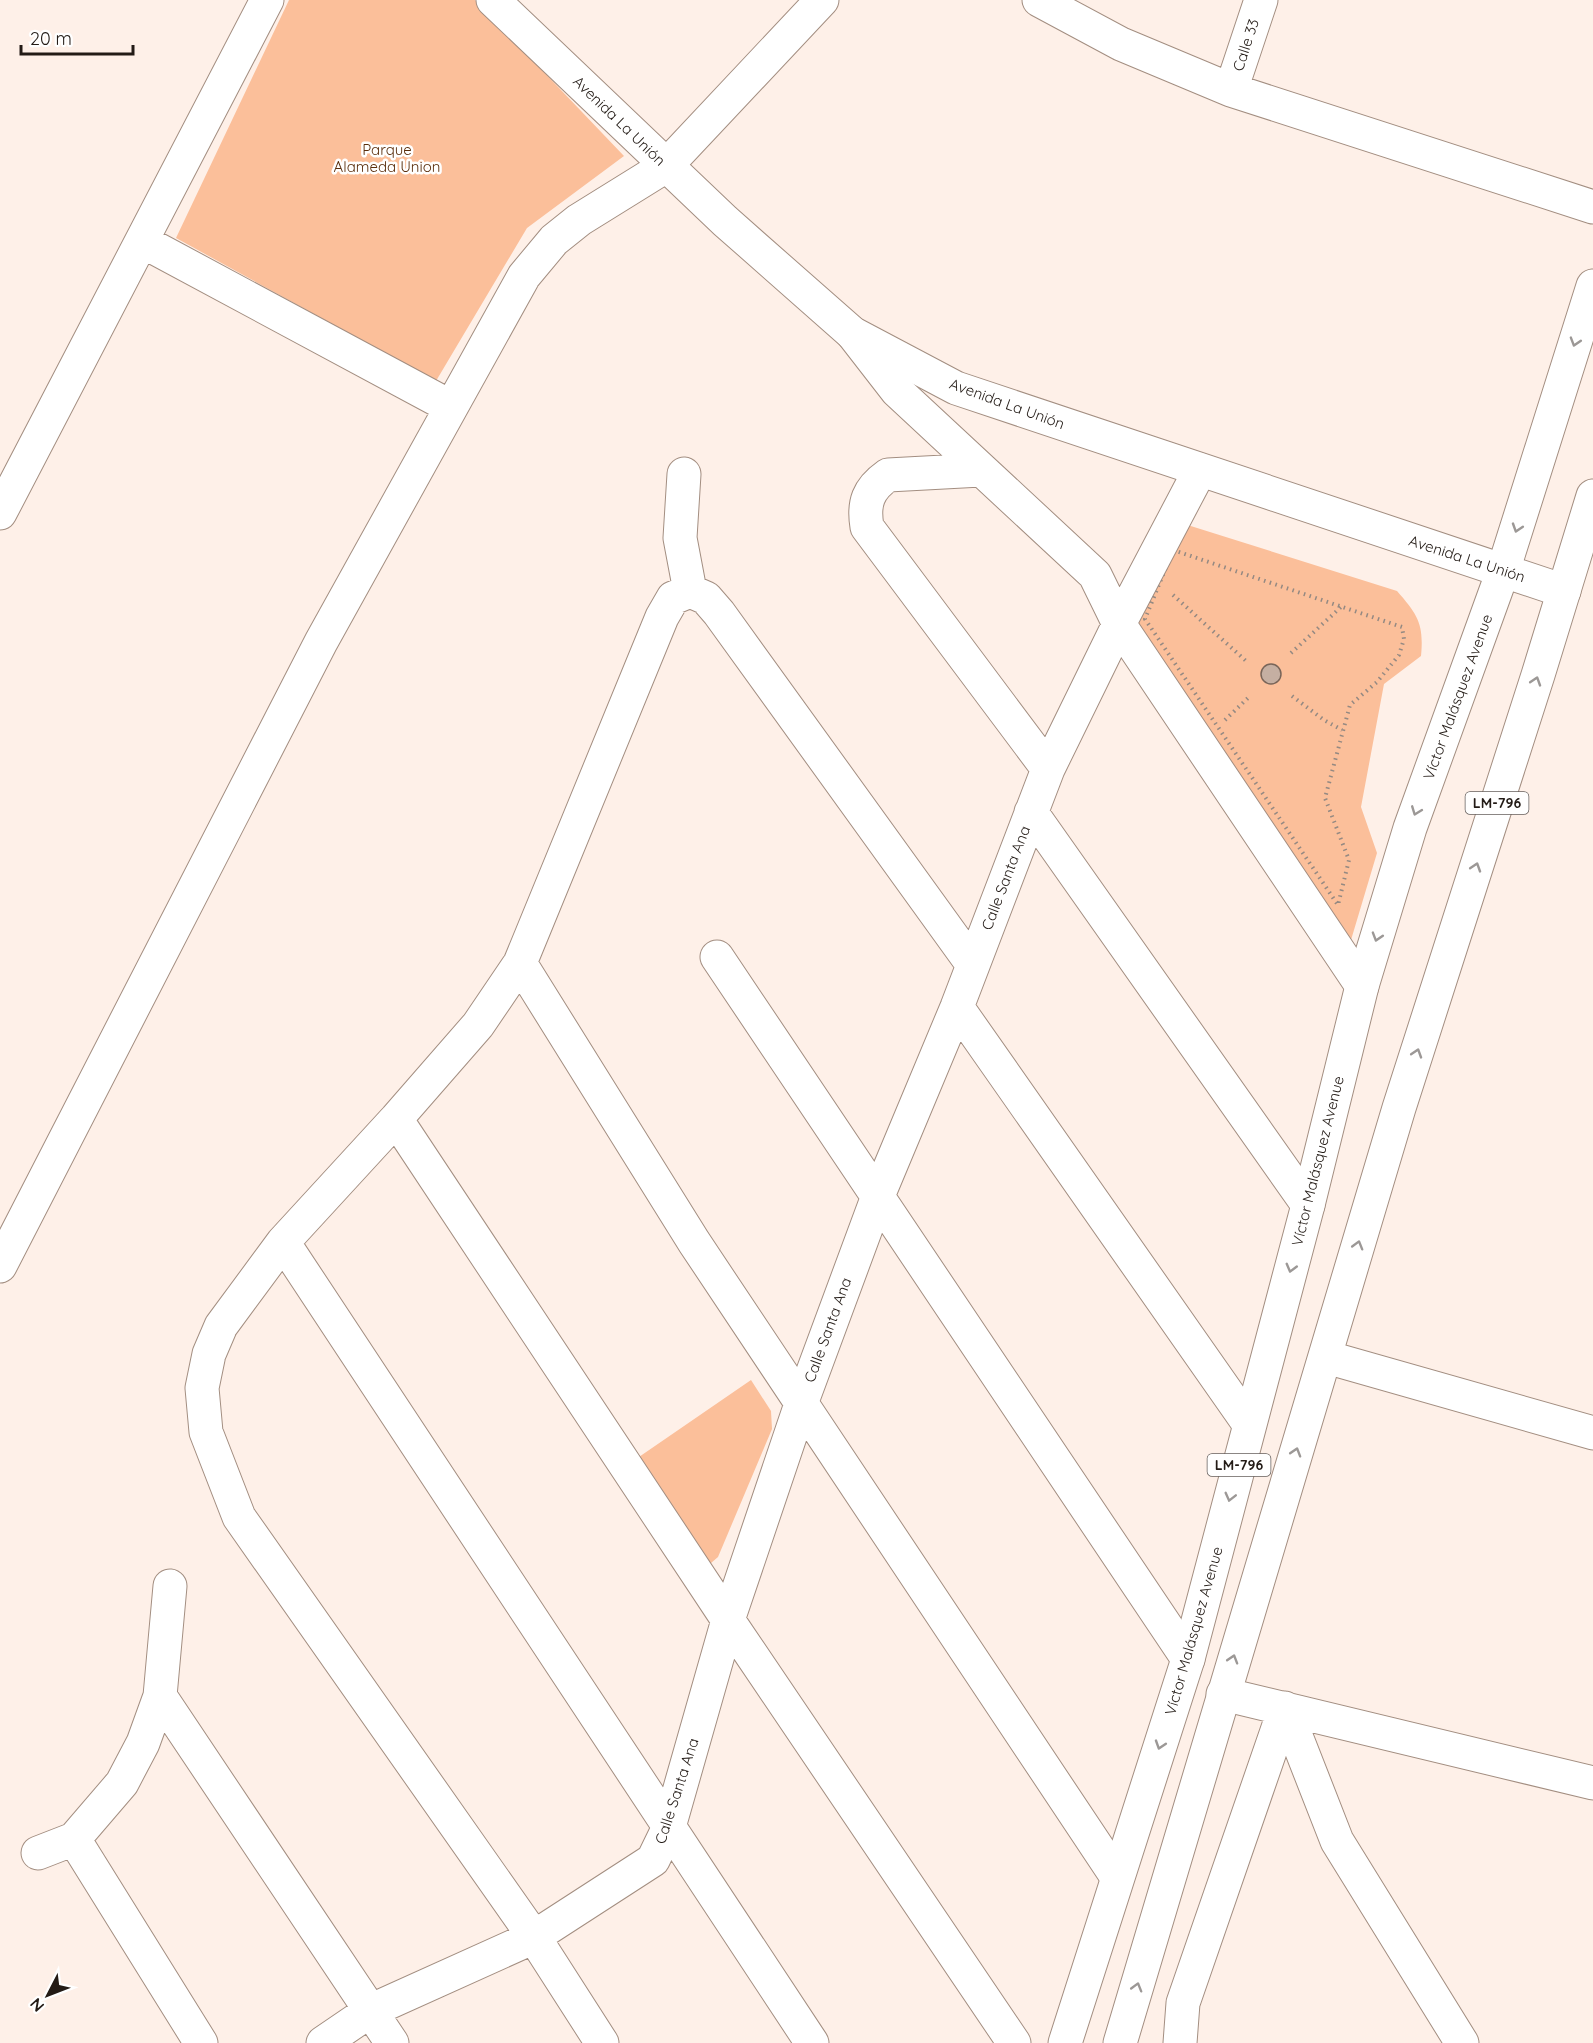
<svg xmlns="http://www.w3.org/2000/svg" width="1593" height="2043" font-family="Quicksand,sans-serif">
<rect width="100%" height="100%" fill="#fef0e8"/>
<!-- green -->
<path fill="#fbbf9a" d="M289,0h186l149,156 -97,72 -91,153 -260,-143z
M1178,522l219,69c21,24 27,33 24,65l-37,28 -23,123 16,46 -26,87 -217,-308z
M751,1380l20,31 1,18 -54,128 -7,6h-8l-67,-104z"/>
<!-- building -->
<path fill="#c5afa2" stroke="#796559" stroke-width="1.5" d="M1261 674a10 10 0 1 1 20 0a10 10 0 1 1-20 0Z"/>
<g fill="none" stroke-linecap="round" stroke-linejoin="round">
<defs>
<path id="minor" d="M1039,0l82,44 110,46 362,117
M1231,90l30,-90
M142,241l309,166
M852,333l45,58 198,184 24,49 243,362
M981,470l-93,5c-20,14 -25,28 -21,52l181,242
M684,474l-4,64 10,53
M0,513l267,-513
M1031,812l277,393
M717,957l471,702
M520,963l174,279 423,635
M957,1007l292,417
M396,1119l332,501 286,423
M283,1242l529,801
M0,1266l321,-624 203,-366 30,-36 25,-20 87,-54 156,-166
M1326,1357l267,76
M1223,1694l370,89
M160,1696l232,347
M1285,1708l52,133 125,202
M74,1839l127,204
M38,1853l36,-14 48,-56 21,-40 17,-47 10,-110
M323,2043l47,-32 164,-74 119,-77 16,-33 59,-207 73,-216 77,-208 79,-189 91,-238 71,-145 81,-154
M602,2043l-68,-106 -295,-420 -33,-85 -4,-44 7,-34 12,-28 62,-84 113,-123 82,-94 42,-62 142,-346 11,-19 17,-7 16,7 13,15 254,352
M1180,2043l3,-40 102,-295"/>
<path id="secondary" d="M493,0l232,221 127,112 104,55 608,203"/>
<path id="primary" d="M1065,2043l123,-384 120,-454 54,-219 48,-158 93,-257 90,-285
M1120,2043l279,-935 139,-433 55,-179"/>
</defs>
<!-- minor casing -->
<use href="#minor" stroke="#a38e81" stroke-width="35"/>
<!-- secondary casing -->
<use href="#secondary" stroke="#a38e81" stroke-width="35"/>
<!-- primary casing -->
<use href="#primary" stroke="#a38e81" stroke-width="35"/>
<!-- path -->
<path stroke="#948982" stroke-width="4" stroke-dasharray="1.5 4.5" stroke-linecap="butt" d="M1173,550l229,77 2,12 -5,16 -22,27 -27,23 -25,93 24,62 -11,45 -193,-286z
M1173,595l73,66
M1291,653l50,-46
M1292,696l32,24 18,10
M1225,720l25,-24"/>
<!-- minor -->
<use href="#minor" stroke="#fff" stroke-width="33"/>
<!-- secondary -->
<use href="#secondary" stroke="#fff" stroke-width="33"/>
<!-- primary -->
<use href="#primary" stroke="#fff" stroke-width="33"/>
</g>
<!-- one-way arrows -->
<defs><path id="oneway-chevron" d="M-2-3.5L2.5 0L-2 3.5" fill="none" stroke-width="1.6" stroke-linecap="round" stroke-linejoin="round" transform="scale(1.5)"/></defs>
<g stroke="#9c9896">
<use href="#oneway-chevron" transform="translate(1575 342) rotate(107)"/>
<use href="#oneway-chevron" transform="translate(1517 528) rotate(108)"/>
<use href="#oneway-chevron" transform="translate(1536 681) rotate(-72)"/>
<use href="#oneway-chevron" transform="translate(1416 811) rotate(111)"/>
<use href="#oneway-chevron" transform="translate(1476 867) rotate(-72)"/>
<use href="#oneway-chevron" transform="translate(1377 937) rotate(107)"/>
<use href="#oneway-chevron" transform="translate(1417 1053) rotate(-72)"/>
<use href="#oneway-chevron" transform="translate(1358 1245) rotate(-74)"/>
<use href="#oneway-chevron" transform="translate(1291 1268) rotate(105)"/>
<use href="#oneway-chevron" transform="translate(1296 1452) rotate(-73)"/>
<use href="#oneway-chevron" transform="translate(1230 1497) rotate(104)"/>
<use href="#oneway-chevron" transform="translate(1233 1659) rotate(-73)"/>
<use href="#oneway-chevron" transform="translate(1160 1745) rotate(108)"/>
<use href="#oneway-chevron" transform="translate(1137 1987) rotate(-74)"/>
</g>
<g text-anchor="middle" stroke-width="5" stroke-linejoin="round" paint-order="stroke">
<!-- shield labels -->
<g fill="#fff" stroke="#655f5c" stroke-width="1.5">
<rect x="1465.5" y="792" width="63" height="22" rx="4.5"/>
<rect x="1207.5" y="1454" width="63" height="22" rx="4.5"/>
</g>
<g font-size="14" font-weight="bold" fill="#231b16">
<text x="1497" y="808">LM-796</text>
<text x="1239" y="1470">LM-796</text>
</g>
<!-- street labels -->
<g font-size="15" fill="#231b16" stroke="#fff">
<text transform="translate(1246 45) rotate(-72)" y="5">Calle 33</text>
<text transform="translate(619 121) rotate(44)" y="5">Avenida La Unión</text>
<text transform="translate(1007 404) rotate(20)" y="5">Avenida La Unión</text>
<text transform="translate(1467 559) rotate(18)" y="5">Avenida La Unión</text>
<text transform="translate(1458 697) rotate(-70)" y="5">Víctor Malásquez Avenue</text>
<text transform="translate(1006 878) rotate(-69)" y="5">Calle Santa Ana</text>
<text transform="translate(1318 1161) rotate(-76)" y="5">Víctor Malásquez Avenue</text>
<text transform="translate(828 1330) rotate(-70)" y="5">Calle Santa Ana</text>
<text transform="translate(1194 1631) rotate(-74)" y="5">Víctor Malásquez Avenue</text>
<text transform="translate(677 1791) rotate(-72)" y="5">Calle Santa Ana</text>
</g>
<!-- park labels -->
<g font-size="15" fill="#592d0b" stroke="#fff">
<text x="387" y="155">Parque<tspan x="387" dy="17">Alameda Union</tspan></text>
</g>
</g>
<!-- north arrow -->
<g transform="translate(48 1995) rotate(228)" stroke="#ffffff" stroke-width="4.5" paint-order="stroke">
<path d="M0-4.5L10 22L0 15L-10 22Z" fill="#231b16"/>
<text y="-9" font-size="16" font-weight="bold" text-anchor="middle" fill="#231b16">N</text>
</g>
<!-- scale -->
<path d="M21 45v9h112v-9" fill="none" stroke="#231b16" stroke-width="3"/>
<text x="30" y="45" font-size="18" fill="#231b16" stroke="#ffffff" stroke-width="4.5" paint-order="stroke">20 m</text>
</svg>
